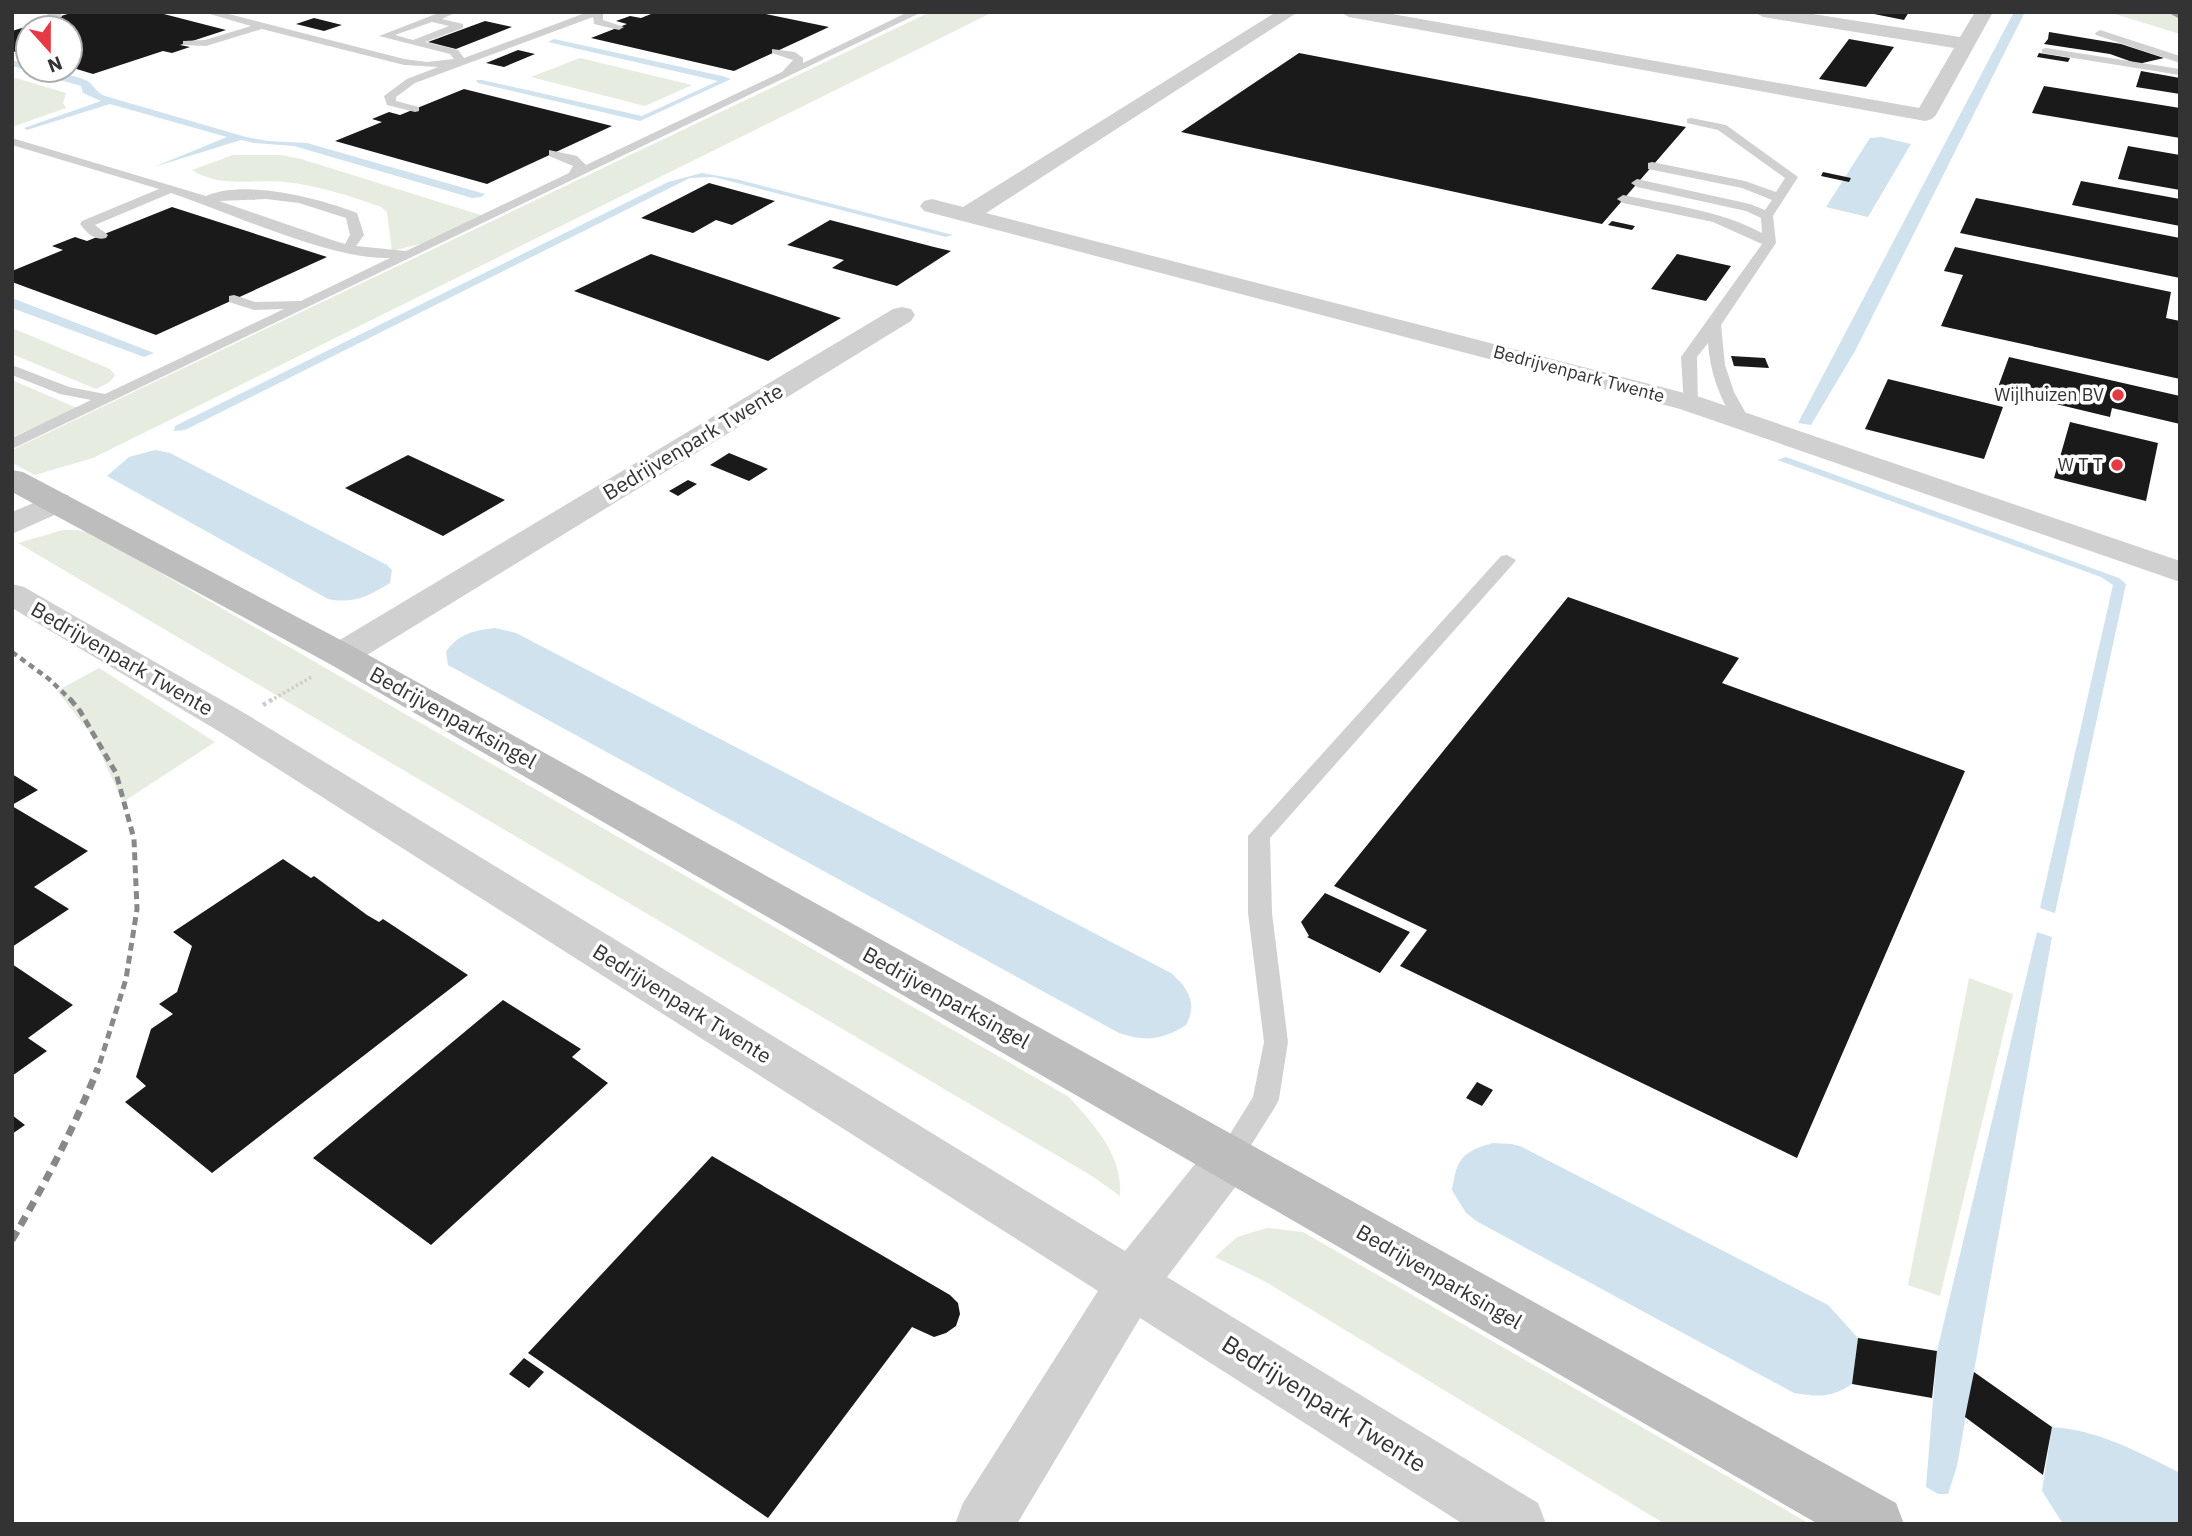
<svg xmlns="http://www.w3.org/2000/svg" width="2192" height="1536" font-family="'IBM Plex Sans',sans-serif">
<rect width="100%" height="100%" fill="#fff"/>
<!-- green -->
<path fill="#e6ecdf" d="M930,12h63l-900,446 -58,17 -23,-12v-13z
M2108,12h56l16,5v17z
M580,58l112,27 -47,21 -114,-29z
M12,77l54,16 -3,10 3,5 -54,19z
M233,155h48l20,4 183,57 -60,27 -32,8 -5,-39 -6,-5c-28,-10 -58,-20 -88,-24 -34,-6 -70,7 -101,-13z
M12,328l98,41 5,6 -5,7 -14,7 -84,-35z
M12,380l65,28 -65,29z
M63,530h14l16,4 976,563c26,29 54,58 51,99l-28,-20 -1074,-633z
M99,668l116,74 -92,60 -31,-67 -35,-44z
M1969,978l44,16 -73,302 -32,-11z
M1267,1228l36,4 507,292h-145l-399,-242 -51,-25 22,-20z"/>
<!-- water -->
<path fill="#cfe2ee" d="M2014,12h11l-170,339 -44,74 -13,-2z
M554,39l168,37 9,3 -91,42 -162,-38 -2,-3h6l160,36 76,-35 -170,-39z
M12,60l16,5v5c14,0 49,4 61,12 6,5 8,11 16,14l141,41 22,4 39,2 178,51 -4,3 -9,1 -178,-52 -40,-3 -13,-3 -87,27 73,-30 -117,-33 -83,26 -3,-2 77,-27 -18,-8 -2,-7 -69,-20z
M1881,137l30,7 -43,73 -42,-10 44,-69z
M702,173l34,6 217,56 -7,2 -20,-5 -212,-55 -24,1 -505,252 -11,1 1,-5 493,-244z
M12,298l142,55 -10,4 -132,-49z
M155,450l15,3 217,112 5,5 -2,13c-21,13 -36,21 -62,16l-221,-123 22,-19z
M1786,457l333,121 7,6 -71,329 -15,-5 73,-323 -12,-8 -324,-117z
M495,628l21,5 655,340c17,15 27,30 15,52 -24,15 -41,17 -67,8l-671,-368 -2,-13c11,-18 30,-22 49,-24z
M2037,932l15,5 -95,529 -9,28h-10l-12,-7 11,-136z
M1493,1143l19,1 10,3 306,158 30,33 -6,46c-21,14 -34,13 -58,9l-316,-171 -12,-9 -14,-23c5,-31 9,-38 41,-47z
M2052,1427c46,3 87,25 128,46v51h-117l-21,-33z"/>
<!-- building -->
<path fill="#1a1a1a" d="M74,12h82l70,18 -46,15 10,2 -18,6 -9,-2 -70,23 -23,-7v-39h-42v27l-16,-4v-20z
M656,12h100l73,15 -95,44 -143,-33 36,-14 -11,-3 14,-5 11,2z
M1864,12h45l-5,8z
M314,18l28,7 -18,6 -28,-7z
M485,21l27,6 -56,22 -28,-7z
M2049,32l72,12 43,14 -26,6 -28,-10 -66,-10 4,-5z
M1849,39l45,8 -28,40 -47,-8z
M518,50l17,4 -31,13 -18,-4z
M1299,53l387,74 -84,97 -421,-92z
M2039,53l31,5 -2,4 -31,-5z
M2141,71l39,7v16l-44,-7z
M2044,86l136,22v30l-148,-25z
M464,89l148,37 -125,58 -152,-43 47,-19 -10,-3 17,-7 11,3z
M2128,146l52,9v35l-62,-11z
M1823,172l28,6 -2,4 -28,-6z
M2081,181l99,18v27l-108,-21z
M709,183l66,18 -43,24 -16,-5 -23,13 -52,-15z
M1976,198l204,40v40l-220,-45z
M172,207l155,50 -171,78 -144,-53v-11l51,-21 -11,-4 23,-9 12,4z
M830,220l104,27 17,4 -54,35 -65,-18 12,-8 -57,-15z
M1612,221l23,5 -3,4 -24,-5z
M1955,247l216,45 -5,26 14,3v58l-239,-53 22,-51 -19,-4z
M651,254l78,26 112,38 -73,43 -194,-70z
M1677,254l54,12 -25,35 -55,-12z
M1731,356l34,2 4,10 -35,-2z
M2009,357l171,39v28l-68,-16 -2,9 -113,-27z
M1888,379l115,28 -19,52 -119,-30z
M2070,422l88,21 -12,58 -92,-23z
M729,453l39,16 -19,12 -39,-16z
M408,455l97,45 -62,36 -98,-48z
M688,480l9,4 -19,12 -9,-5z
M1568,597l171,61 -17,25 243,88 -168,387 -397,-192 27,-36 -93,-44z
M12,774l26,16 -26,15z
M12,806l76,45 -54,36 35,22 -57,38z
M283,859l28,19 3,-2 53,39 12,7 4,-3 85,56 -256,198 -87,-71 21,-16 -10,-9 15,-48 22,-15 -14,-10 18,-12 15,-46 -19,-14z
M1325,893l85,39 -30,41 -73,-36 2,-1 -8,-14z
M12,964l61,41 -45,33 19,13 -35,25z
M503,1000l78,49 -9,8 36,26 -177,162 -118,-87z
M1477,1082l16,8 -11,16 -16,-8z
M12,1115l13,10 -13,9z
M712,1156l238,139 8,8 2,11 -4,12 -10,7 -12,4 -22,-10 -144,191 -240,-165z
M1858,1338l79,13 -5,47 -80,-14z
M524,1358l20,14 -15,16 -20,-14z
M1974,1372l78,55 -9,48 -78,-58z"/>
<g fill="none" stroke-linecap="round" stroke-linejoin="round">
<!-- path-far1 -->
<path stroke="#cdcdcd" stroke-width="3.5" stroke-dasharray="2.5 2.5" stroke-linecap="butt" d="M270,701l43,-25"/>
<!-- path -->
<path stroke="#cdcdcd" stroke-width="4.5" stroke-dasharray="3.5 3.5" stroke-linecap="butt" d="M263,705l10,-6"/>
<!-- lane -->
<path fill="#d0d0d0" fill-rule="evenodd" d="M12,12h6l-5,3z
M49,12h11l2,5 -9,2 -6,-4z
M203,12h18l183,47 23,3 27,-3 -4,-5 -71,-18 62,-24h15l-14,7 21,5v4l-38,14 33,8 6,8 124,-46h15v8l21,7 -5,3 -25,-6 -1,-7 -178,66 -19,14v4l23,6v4l-4,1 -28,-7 -3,-9 23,-17 31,-12 -34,-2 -142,-36 -56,17 -23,-1v-4l22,-1 46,-14zM432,22l17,4 -36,14 -18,-5z
M908,12h14l-910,437v-11l79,-38 -31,-6 -48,-19v-10l57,22 36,7 179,-85 -30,1 -25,-8v-6l5,-1 21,7 46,-1 89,-43c-60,2 -159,-45 -219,-65l-76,32 13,10 -2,3c-12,3 -19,-5 -26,-14l2,-3 77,-32 -147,-44v-7l194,58c39,-17 112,2 151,17l7,22 -8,11 50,5 163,-78 4,-7 -24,-10v-6l28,6 9,9 196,-93 11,-12 -21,-7v-4l23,3 8,6v5zM266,199l33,4 47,15 4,17 -5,9 -7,-2 -119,-41z
M2100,30l80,26v7l-84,-28 -1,-2z
M2046,48l134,21v6l-138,-22v-4z
M1691,118l35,7 72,52 -25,39 3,27 -55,82 4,40 9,27 15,27 -8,5 -6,-2c-16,-25 -25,-50 -27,-79l-11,14 1,46 -2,3h-12l-3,-49 81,-113 -49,-22 -90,-19 -6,-4 6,-4c46,10 97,15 139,38l-1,-15 -15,-7 -109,-24 -6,-4 6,-4 113,25 15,6 7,-10 -30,-12 -94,-19v-6l4,-1 93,19 31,11 9,-14 -67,-48 -31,-7v-4z
M1507,555l9,5 -3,4 -243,274 2,75 16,129 -9,57 -4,8 -37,59 -9,3 -9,-3 -4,-8 4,-8 33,-53 11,-55 -16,-129v-77l253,-280z"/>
<!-- street -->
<path fill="#d0d0d0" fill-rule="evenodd" d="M1276,12h22l-312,201 714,184 480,164v21l-500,-173 -756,-198 -4,-5 4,-5 8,-2 31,8z
M1340,12h41l538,96 35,-60 -191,-31 -9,-5h46l160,25 15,-25h18l-57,103 -4,4 -7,2 -576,-104z
M902,307l9,2 4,6 -4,6 -557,342 -13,3 -13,-3 -5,-8 5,-8 565,-338z
M57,493l11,2 5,7 -5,7 -56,25v-22z
M12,584l12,3 222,127 879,537 87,-108 17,-6 17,6 7,15 -7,15 -79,104 371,226 8,21h-83l-323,-206 -123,206h-62l8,-21 135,-212 -878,-559 -208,-124z"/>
<!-- secondary -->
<path fill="#bdbdbd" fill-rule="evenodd" d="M12,470l11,2 331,175 1542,856 8,21h-86l-1490,-861 -316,-171z"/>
<!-- highway -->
<path fill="#9a9a9a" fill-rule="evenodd" d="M2167,12h13v7z"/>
<!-- rail-far2 -->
<path stroke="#888" stroke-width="4.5" stroke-dasharray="6 4.5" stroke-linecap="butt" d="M12,652l37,27 23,22"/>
<!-- rail-far1 -->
<path stroke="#888" stroke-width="5" stroke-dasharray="8 5" stroke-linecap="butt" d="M70,699l10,12 36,62 18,66 3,70 -11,70 -28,90"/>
<!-- rail -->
<path stroke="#888" stroke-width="7" stroke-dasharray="10 7" stroke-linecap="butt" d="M12,1240c33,-56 62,-112 86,-172"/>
</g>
<!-- markers -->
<g fill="#e63946" stroke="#fff" stroke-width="2.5">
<circle cx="2118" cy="395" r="7"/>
<circle cx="2117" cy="465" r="7"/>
</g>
<g text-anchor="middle" stroke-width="7" stroke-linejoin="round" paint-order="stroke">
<!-- far-street labels -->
<g font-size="18" fill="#333" stroke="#fff">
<text transform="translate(1579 374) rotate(15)" y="6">Bedrijvenpark Twente</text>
</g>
<!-- far-poi labels -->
<g font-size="18" fill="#333" stroke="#fff" text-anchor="end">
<text x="2104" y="401">Wijlhuizen BV</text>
<text x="2103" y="471">W T T</text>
</g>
<!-- street labels -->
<g font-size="21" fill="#333" stroke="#fff">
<text transform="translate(693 442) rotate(-31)" y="7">Bedrijvenpark Twente</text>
<text transform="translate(122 659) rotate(30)" y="7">Bedrijvenpark Twente</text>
<text transform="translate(453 718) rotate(29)" y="7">Bedrijvenparksingel</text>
<text transform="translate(946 998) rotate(29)" y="7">Bedrijvenparksingel</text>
<text transform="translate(682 1004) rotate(32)" y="7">Bedrijvenpark Twente</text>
<text transform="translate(1439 1277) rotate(30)" y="7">Bedrijvenparksingel</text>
</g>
<!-- near-street labels -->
<g font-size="24" fill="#333" stroke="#fff">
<text transform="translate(1324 1404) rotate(32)" y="8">Bedrijvenpark Twente</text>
</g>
</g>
<!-- border -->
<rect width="2192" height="1536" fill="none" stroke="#333333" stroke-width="28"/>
<!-- north arrow -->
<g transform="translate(49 49) rotate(159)"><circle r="33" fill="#ffffff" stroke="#adadad" stroke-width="2"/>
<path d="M0-5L12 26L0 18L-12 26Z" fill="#e63946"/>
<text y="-10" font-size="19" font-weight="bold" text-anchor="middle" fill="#333333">N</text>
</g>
</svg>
